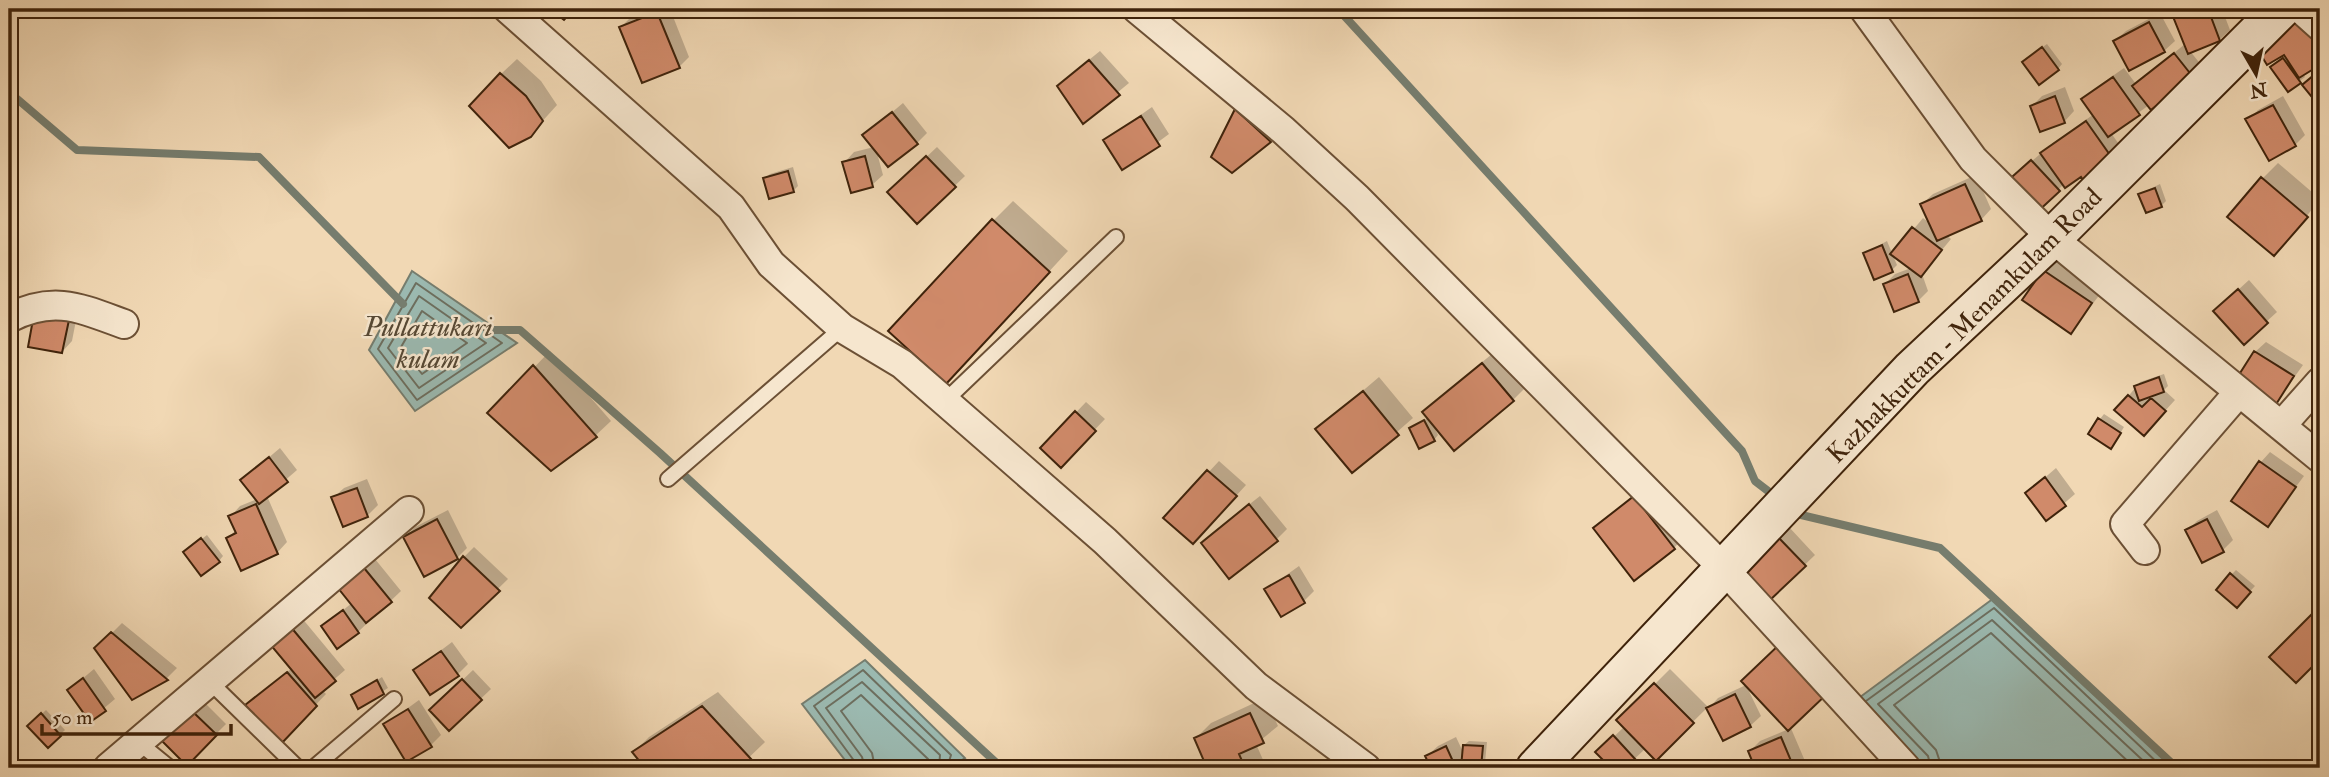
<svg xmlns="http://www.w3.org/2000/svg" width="2329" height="777" font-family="'IM FELL Double Pica',serif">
<rect width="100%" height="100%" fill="#f1d8b4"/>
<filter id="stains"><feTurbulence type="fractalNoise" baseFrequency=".00286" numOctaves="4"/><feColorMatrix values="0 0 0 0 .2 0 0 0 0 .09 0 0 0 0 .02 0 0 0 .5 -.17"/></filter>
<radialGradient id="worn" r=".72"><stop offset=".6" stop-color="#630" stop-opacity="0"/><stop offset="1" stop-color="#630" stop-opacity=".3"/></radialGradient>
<!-- water -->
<path fill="#9bb9b0" stroke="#767d6e" stroke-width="2" d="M412,271l105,72 -102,68 -46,-61z
M1994,598l180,170h-256l-66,-65z
M865,660l100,98 -15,10h-99l-49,-64z"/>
<!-- shadow -->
<path fill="#0003" d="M653,9h17l19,48 -10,10 -58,-40 10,-10z
M2180,9h42l8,21 -11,10 -29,11 12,15 -91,67 15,21 -62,30 -30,29 -17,-39 36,-31 41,-29 -11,-15 11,-10 30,-21 12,16 49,-40 -11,-30z
M2160,13l15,28 -11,10 -49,-10 11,-10z
M2320,25v38l-17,11 2,3 -16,12 -12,-26 9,-7 -2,-3z
M2047,44l15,20 -4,5 -29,-12z
M1100,51l29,32 -46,38 -14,-45z
M517,59l24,22 16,24 -28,31 -28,-62z
M2065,87l9,24 -10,11 -32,-16 10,-10z
M2283,96l22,39 -10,10 -47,-25 10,-10z
M1247,100l33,30 -48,40 -19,-14 24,-46z
M903,103l24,30 -10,10 -41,6 7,26 -11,10 -28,-22 10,-11 20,-5 -9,-12z
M1152,107l17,27 -46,34 -18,-28z
M937,147l28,29 -48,46 -28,-30z
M2278,163l42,36 -31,40 -26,-61z
M793,167l5,19 -5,5 -28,-13 5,-4z
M1976,175l15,34 -10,11 -35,15 5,4 -29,35 6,17 -10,10 -33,-17 10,-10 16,-6 -18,-14 30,-36 8,6 -9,-20 11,-10z
M2160,184l6,17 -5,5 -21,-12z
M1013,201l55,50 -102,111 27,-141z
M1887,241l10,24 -5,5 -27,-17z
M2055,261l46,32 -30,39 -27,-61z
M2249,280l28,32 -33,30 -18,-41z
M46,305l32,5 -6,31 -10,11z
M2266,342l37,23 -28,39 -20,-52z
M1498,349l30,36 -15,15 -79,26 4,9 -4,5 -23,-12 18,-11 -4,-5 15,-15z
M550,351l61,70 -16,15 -105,-23z
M2164,374l4,12 -4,4 11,10 -21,23 -37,-13 23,-28z
M1379,377l34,41 -61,53 -34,-42z
M1086,402l19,17 -44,46 -19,-17z
M2104,414l20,13 -9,15 -15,-23z
M280,448l17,22 -30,26 20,46 -10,11 -49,-15 8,-8 -6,-13 10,-11 17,-7 -15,-19z
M2270,452l34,24 -36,48 -8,-61z
M1219,461l27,24 -43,47 -37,-14z
M2056,468l19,26 -29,25 -19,-26z
M367,479l11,26 -11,11 -34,-18 11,-10z
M1650,482l39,50 -15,16 -79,-20z
M1260,496l27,33 -10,10 -64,-6z
M448,510l19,38 -10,10 -52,-21 10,-10z
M2217,510l16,30 -10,10 -36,-19 10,-10z
M1789,527l26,28 -46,44 -26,-28z
M207,535l16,21 -4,5 -29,-13z
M474,547l34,32 -47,46 3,-68z
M371,554l30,37 -43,41 -35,-6 29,-23 -15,-20z
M1299,566l15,25 -10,10 -37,-12z
M2236,570l19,16 -18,19 -6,-30z
M2320,608v48l-24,25 -25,-24z
M301,617l44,53 -23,20 4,4 -45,47 -34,-36 45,-37 -21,-25z
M122,623l55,45 -10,10 -35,20 -36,-49z
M1798,629l45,46 -53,51 15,35 -7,7h-41l-7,-17 10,-10 29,-12z
M452,642l16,22 -11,11 -42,-5z
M94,669l21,30 -25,21 -21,-30z
M1670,669l39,39 9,-10 28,-13 15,31 -11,10 -42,-19 -52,51 -10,-10 -21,20h-12l-7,-8 3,8h-18l14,-9 -7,-7 27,-26 -6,-6z
M473,670l18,19 -42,40 -18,-19z
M382,677l6,11 -29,18 -6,-10z
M718,692l47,50 -27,26h-91l-13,-16 15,-15z
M1265,698l13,28 -22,18 8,18 -6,6h-49l-13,-30 15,-15z
M419,700l22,35 -10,10 -45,-21z
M204,702l22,22 -39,39 -23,-22z
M46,710l19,20 -17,16 -19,-20z
M1456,737l8,17v-9l5,-4 18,1 -2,21 -5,5h-47l-6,-12 11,-10z"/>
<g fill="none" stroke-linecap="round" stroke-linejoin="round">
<!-- shore -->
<path stroke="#6d6e5e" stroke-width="2" d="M416,283l86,60 -85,57 -39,-51z
M419,296l67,47 -67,45 -31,-40z
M422,311l45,32 -45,31 -21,-27z
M1866,701l128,-93 169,160
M856,768l-1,-6 -41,-56 49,-36 88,85 -4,13
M865,768l-3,-11 -36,-49 36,-26 78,73 -1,13
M875,768l-3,-15 -31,-42 20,-16 67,64v9
M1931,768l-3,-12 -50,-52 114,-84 159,148
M1942,768l-6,-18 -42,-45 97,-72 144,135"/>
<!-- stream -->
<path stroke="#767d6e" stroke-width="8" d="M1338,9l404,442 13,30 13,10
M9,92l68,58 182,7 144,147
M488,330h32l140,123 342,315
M1797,514l143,34 237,220"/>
</g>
<!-- building -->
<path fill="#d08a6a" stroke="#3f230b" stroke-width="2" d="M550,9h24l-10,11z
M2185,9h23l12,32 -32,13 -16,-40z
M657,12l23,56 -38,15 -23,-56z
M2299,17l21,34v14l-21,13 -15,-23 -17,10 -12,-20z
M2149,22l16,30 -36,19 -16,-30z
M2042,47l17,23 -20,15 -17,-23z
M2174,53l19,24 -42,33 -19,-24z
M2283,58l18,25 -13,9 -18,-25z
M1089,60l31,35 -37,29 -26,-38z
M2320,70v37l-18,-22z
M500,73l26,23 17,25 -12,16 -22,11 -40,-42z
M2113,77l27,38 -32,22 -27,-38z
M2055,96l10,27 -25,9 -10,-26z
M2273,105l23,41 -27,15 -24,-42z
M1235,109l36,33 -39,31 -21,-16z
M892,112l26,32 -30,23 -26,-32z
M1141,116l19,30 -38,24 -19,-30z
M2086,121l31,44 -30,21 -6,-9 -16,11 -25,-35z
M865,156l8,31 -22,6 -9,-31z
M926,156l30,31 -39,37 -30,-32z
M2031,160l29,31 -26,24 -30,-31z
M788,171l6,21 -25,7 -6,-21z
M2261,177l47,40 -34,39 -47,-39z
M1965,184l17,37 -45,20 -17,-37z
M2155,188l7,19 -16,6 -8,-19z
M992,219l58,53 -104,112 -58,-53z
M1912,227l30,23 -21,27 -31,-23z
M1882,245l11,27 -19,8 -11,-27z
M2043,270l49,33 -21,31 -49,-34z
M1908,274l11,28 -25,10 -11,-28z
M2238,289l30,34 -24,22 -31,-34z
M34,314l35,6 -7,33 -34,-6z
M2254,351l40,25 -19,30 -40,-25z
M1482,363l32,38 -60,50 -32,-39z
M533,365l64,72 -46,34 -64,-58z
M2159,377l5,15 -25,9 -5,-15z
M1363,391l36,44 -47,38 -37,-44z
M2128,395l14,12 9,-9 15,13 -22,25 -30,-26z
M1075,411l21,20 -35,37 -21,-20z
M2098,418l23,15 -10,16 -23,-15z
M1424,420l11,21 -16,8 -10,-21z
M269,457l19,25 -29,22 -19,-24z
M2259,461l37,26 -28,40 -37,-26z
M1207,470l30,26 -44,48 -30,-26z
M2045,477l21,29 -20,15 -21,-28z
M357,488l11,29 -25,10 -12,-30z
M1634,496l41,53 -41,32 -41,-53z
M256,504l22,50 -37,17 -15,-33 10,-5 -8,-17z
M1249,504l29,37 -49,38 -28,-36z
M437,519l21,40 -34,18 -21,-40z
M2207,519l17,33 -22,11 -17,-33z
M1777,536l29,30 -37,35 -29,-30z
M201,538l19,24 -19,14 -18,-24z
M463,556l37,35 -39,37 -32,-30z
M360,563l32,39 -26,21 -32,-40z
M2230,573l21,19 -14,16 -21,-18z
M1289,575l16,28 -24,14 -17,-28z
M343,610l16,23 -22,16 -16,-23z
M2313,613l7,7v39l-24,24 -27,-26z
M290,626l46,55 -21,17 -46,-55z
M111,632l57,48 -36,20 -38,-52z
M1781,643l48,49 -41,39 -47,-50z
M441,651l18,25 -29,19 -17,-25z
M287,672l30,34 -36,38 -36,-39z
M83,678l23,33 -16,11 -23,-32z
M462,679l20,21 -33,31 -20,-21z
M377,680l7,14 -26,15 -7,-14z
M1654,683l40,40 -38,38 -40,-41z
M1735,694l16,33 -28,14 -17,-33z
M702,706l49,53 -11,9h-95l-13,-16z
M408,709l24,38 -26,15 -23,-38z
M192,711l25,24 -30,31 -25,-25z
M41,713l20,23 -13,12 -21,-22z
M1250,713l14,30 -25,11 6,14h-38l-13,-30z
M1613,735l23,25 -8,8h-17l-16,-16z
M1781,737l13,31h-39l-7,-17z
M1463,745l20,1 -2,22h-20z
M1446,746l10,22h-25l-6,-12z"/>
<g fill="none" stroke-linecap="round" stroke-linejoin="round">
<defs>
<path id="lane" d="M945,401l171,-164
M668,479l174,-151
M209,681l89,87
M138,742l32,26
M313,768l81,-69"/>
<path id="street" d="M508,9l223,198 40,57 71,64 60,36 203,177 151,145 110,82
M1137,9l146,121 74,68 369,373 180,197
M1864,9l109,150 79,79 268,220
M2301,9l19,17
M9,318c45,-23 71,-10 115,6
M2281,426l39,-44
M2145,550l-20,-26 114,-132
M108,768l301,-257"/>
<path id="secondary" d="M1536,768l376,-399 140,-131 229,-229"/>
</defs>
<!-- lane casing -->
<use href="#lane" stroke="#6c5035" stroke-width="18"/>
<!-- street casing -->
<use href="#street" stroke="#6c5035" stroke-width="32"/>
<!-- secondary casing -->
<use href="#secondary" stroke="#3f230b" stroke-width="42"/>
<!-- lane -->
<use href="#lane" stroke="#f6e6ce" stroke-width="14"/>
<!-- street -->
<use href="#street" stroke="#f6e6ce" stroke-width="28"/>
<!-- secondary -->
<use href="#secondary" stroke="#f6e6ce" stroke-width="38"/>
</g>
<g text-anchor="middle" stroke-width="5" stroke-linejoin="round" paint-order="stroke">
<!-- street labels -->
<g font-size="26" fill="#3f230b" stroke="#f6e6ce">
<text transform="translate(1964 325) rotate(-45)" y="9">Kazhakkuttam - Menamkulam Road</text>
</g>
<!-- water labels -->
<g font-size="28" font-style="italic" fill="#564834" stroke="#f6e6ce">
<text x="428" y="336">Pullattukari<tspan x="428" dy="32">kulam</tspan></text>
</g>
</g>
<!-- margin -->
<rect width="2329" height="777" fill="none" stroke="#f1d8b4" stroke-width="35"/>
<rect x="10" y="10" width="2308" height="756" fill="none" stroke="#3f230b" stroke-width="3.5"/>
<rect x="18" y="18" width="2294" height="742" fill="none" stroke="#3f230b" stroke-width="2"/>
<!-- north arrow -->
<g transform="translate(2256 74) rotate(171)" stroke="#f6e6ce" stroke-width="5" paint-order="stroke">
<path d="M0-5L12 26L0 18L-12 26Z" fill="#3f230b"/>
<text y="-10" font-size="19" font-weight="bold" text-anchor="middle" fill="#3f230b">N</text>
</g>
<!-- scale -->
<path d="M42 724v10h189v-10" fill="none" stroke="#3f230b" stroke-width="3.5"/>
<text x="52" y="724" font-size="21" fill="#3f230b" stroke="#f6e6ce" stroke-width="5" paint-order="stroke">50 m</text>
<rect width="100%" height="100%" filter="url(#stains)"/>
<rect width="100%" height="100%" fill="url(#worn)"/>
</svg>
